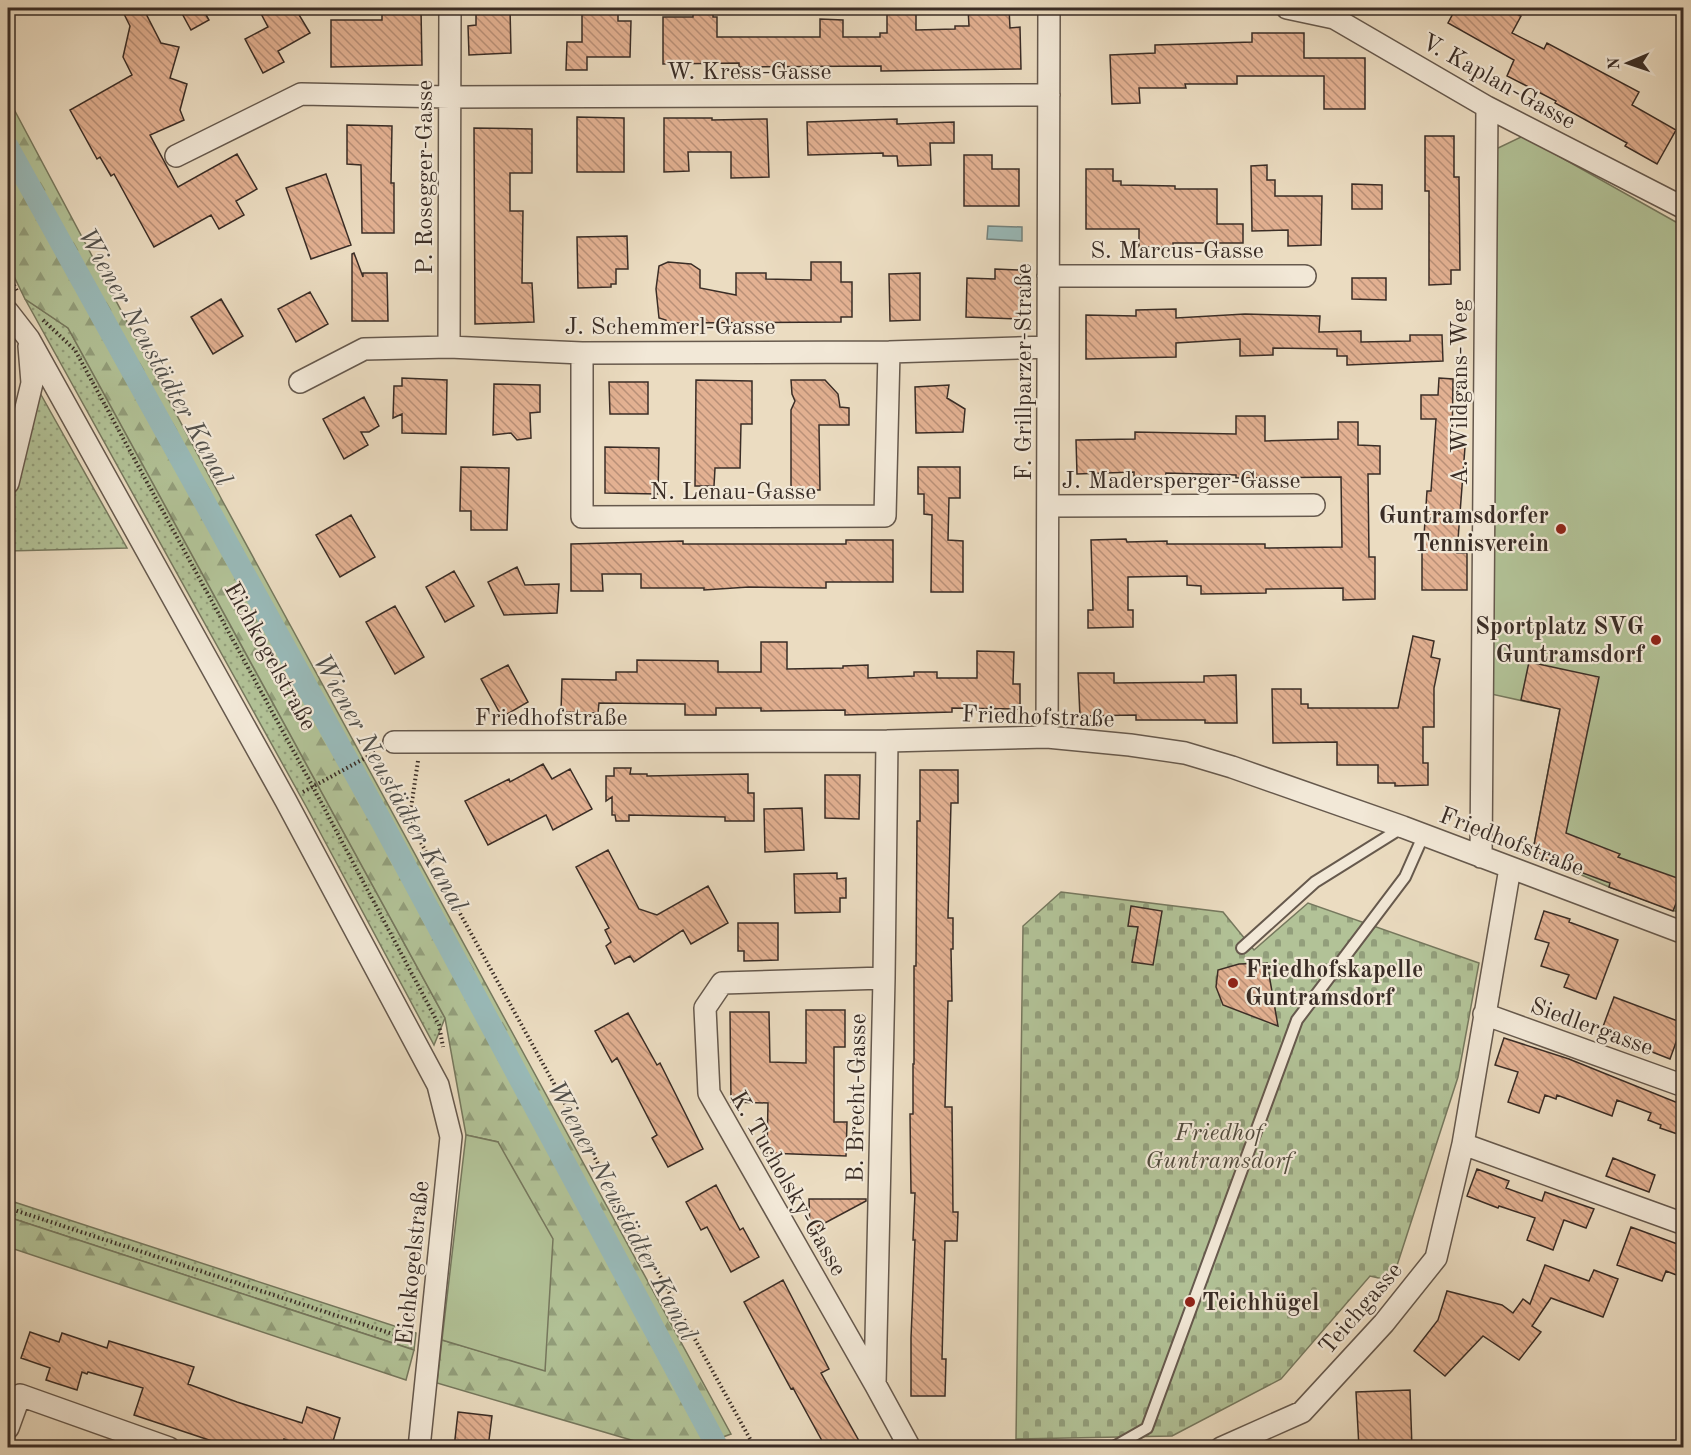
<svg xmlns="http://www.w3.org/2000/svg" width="1691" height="1455" font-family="'Old Standard TT',serif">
<defs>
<pattern id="grass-dots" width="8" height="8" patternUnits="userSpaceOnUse" patternTransform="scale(1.5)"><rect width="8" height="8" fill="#b2c297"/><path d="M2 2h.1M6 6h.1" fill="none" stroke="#929e7b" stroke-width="1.8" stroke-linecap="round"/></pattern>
<pattern id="forest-firs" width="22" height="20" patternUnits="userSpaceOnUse" patternTransform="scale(1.5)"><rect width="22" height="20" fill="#b2c297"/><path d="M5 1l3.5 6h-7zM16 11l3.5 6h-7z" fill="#929e7b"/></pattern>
<pattern id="cemetery-stones" width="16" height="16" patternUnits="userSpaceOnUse" patternTransform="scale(1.5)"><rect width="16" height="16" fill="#b2c297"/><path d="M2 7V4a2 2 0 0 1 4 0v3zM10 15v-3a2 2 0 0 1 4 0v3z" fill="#929e7b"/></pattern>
<pattern id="building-back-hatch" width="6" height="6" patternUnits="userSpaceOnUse" patternTransform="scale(1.5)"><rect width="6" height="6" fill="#e3b192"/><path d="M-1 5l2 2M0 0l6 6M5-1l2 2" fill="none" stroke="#b99077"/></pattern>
</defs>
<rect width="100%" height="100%" fill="#ebdcc1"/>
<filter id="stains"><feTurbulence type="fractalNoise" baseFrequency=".00333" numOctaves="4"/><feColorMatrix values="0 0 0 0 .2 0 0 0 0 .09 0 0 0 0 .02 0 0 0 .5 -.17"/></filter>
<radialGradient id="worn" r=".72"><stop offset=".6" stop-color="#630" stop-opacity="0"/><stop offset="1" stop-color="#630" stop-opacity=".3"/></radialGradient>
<!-- grass -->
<path fill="url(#grass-dots)" stroke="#76785e" stroke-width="1.5" d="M25,299l43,29 377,690 -11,27 -127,-237z
M40,393l87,155 -119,3v-34z
M8,1200l408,133 -2,17 -406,-133z"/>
<!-- forest -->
<path fill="url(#forest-firs)" stroke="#76785e" stroke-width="1.5" d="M8,98l214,402 509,934 -35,13h-41l-218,-64 5,-43 103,30 -47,-228 -32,-7 -21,-117 -377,-690 -43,-29 -17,-35z
M8,1217l406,133 -8,30 -398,-133z"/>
<!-- cemetery -->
<path fill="url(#cemetery-stones)" stroke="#76785e" stroke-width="1.5" d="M1061,892l162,20 31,38 54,-47 171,60 -21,114 -66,204 -22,-5 -89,103 -109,57 -156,3 7,-513z"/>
<!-- garden -->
<path fill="#b2c297" stroke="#76785e" stroke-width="1.5" d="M1523,136l160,90v688l-74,-27 -67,-29 -8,-13 26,-136 -69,-15 5,-545z
M466,1135l32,7 55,97 -8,132 -103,-31z"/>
<!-- water -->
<path fill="#99bab9" stroke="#73827e" stroke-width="1.5" d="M988,226l34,1v14l-35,-2z"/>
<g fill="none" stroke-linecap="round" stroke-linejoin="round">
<!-- canal -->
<path stroke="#99bab9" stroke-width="22" d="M8,147l376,679 334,622"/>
</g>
<!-- building -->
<path fill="url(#building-back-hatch)" stroke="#3a2d26" stroke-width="1.5" d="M121,8h22l18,35 18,4 -9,31 17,6 -7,26 4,10 -34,15 28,52 59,-33 20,35 -21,12 8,14 -25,14 -8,-14 -57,32 -40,-73 -3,2 -11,-19 -3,2 -27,-49 62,-35 -9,-18 7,-31z
M179,8h23l7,12 -18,10z
M258,8h37l15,25 -32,18 6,11 -21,11 -18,-34 23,-12z
M476,8h34l1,45 -42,2 -1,-29 8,-1z
M582,8h36v13h13l-1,36h-43v13h-21l1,-28h15z
M887,8h29v22l39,-1v-3h14l-1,-18h41l1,20 10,-1 1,42 -140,2v-5l-142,1v-4l-76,1v-47h30v-8h20v8h4v20h103v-18l23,1v17h37v-4h7z
M1456,8h50l15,8 -9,17 32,16 3,-6 92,49 -7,13 44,25 -19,34 -32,-18 2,-3 -72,-40 1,-2 -49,-25 7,-16 -66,-37z
M382,9h39l1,56 -91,2v-47h51z
M1252,33h52v25h61v51h-41v-33h-87v8h-52l1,4h-47l1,15 -28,1 -2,-49 45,-2v-8l97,-3z
M577,117l47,1v54h-47z
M664,118h48v2l55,-1 2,58 -38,1v-26h-43l1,19 -25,1z
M897,119v5l57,-2v21h-24l1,22 -33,1 -1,-10h-14v-3l-75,2 -1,-33z
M347,125l45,1 -1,57h3v50h-32l-1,-68 -14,-1z
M474,128l58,1v44h-22v38h13l-1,72h10l2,39 -59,2z
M1425,136h29v41h5l1,93h-9v14l-22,1v-94h-4z
M964,155h28v14h27v37h-55z
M1267,165v15h8v16h47l-1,49 -33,1v-16l-36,1 -1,-65z
M1086,169h27v12h8v4l54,1v3h42v35h26v19h-70v4h-34v-18h-53z
M326,174l25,71 -40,14 -25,-71z
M1352,184l30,1v24h-30z
M627,236l1,33h-12v15h-5v3l-33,1 -1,-51z
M354,253l9,24v-4h24l1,48h-36v-67z
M668,262l23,2 9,6v18l36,7v-22h30v6l45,1v-18h30v20h11v35h-11v5l-174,1 -1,-3 -7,-2 -3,-29 3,-23z
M995,269l26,1 -1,49 -54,-2 1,-39 28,1z
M920,273v47l-30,1 -1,-47z
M1352,278h34v22l-34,-1z
M310,292l18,32 -32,18 -18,-33z
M221,299l22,37 -30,18 -22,-37z
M1176,309v9l69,-4 75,2 -1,16 42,-1v11l49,-1v-6h32l1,26 -96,4v-9h-10v-7l-64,-1v7l-33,1v-17l-64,4v14l-90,2v-44l50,1v-6z
M402,378l45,2 -1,54 -44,-1v-19l-9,4 1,-32h8z
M1439,378l14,1 -1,67 13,1 -8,106h10v37h-45v-54h2l3,-45h4l5,-72h-15v-24h17z
M696,380l56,1v43h-11l-1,44h-25l-1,18h-19z
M791,380h34l13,14 2,13 9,1v17h-30l1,65h-29v-80l4,-9 -3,-7z
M609,382h39v32h-38z
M494,384l46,1v27l-10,1 1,25 -14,2 -6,-7 -18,2z
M949,385l-2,13 18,11 -2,23 -47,1 -1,-46z
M364,397l15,29 -10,6h-8l7,13 -24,14 -21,-40z
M1236,416h29v25l73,-2v-17h20v23l22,1v28h-12l1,83h6v42l-32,1v-12l-77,1v4l-65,1v-8l-14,-1v-9l-59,1v33h5v17l-45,1v-18h5l-2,-70 35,-1 1,3 40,-1v3h98v4l77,-1 -1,-70 -105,1v-3l-70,-2 -1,4 -31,-1v-4l-57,2 -1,-34 59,-1v-7l101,2z
M605,447l54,1 -1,46 -53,-1z
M461,467l48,1 -2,62h-36v-19h-11z
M918,467h42v31h-11l-1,42 15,1v51h-32l1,-77 -8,-1v-20h-6z
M351,515l24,42 -35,20 -24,-42z
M846,540h47v42h-67v6l-77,-1 -45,3v-2h-63v-14h-39l1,17h-32v-47l112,-3v3h163z
M517,567l8,18 34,-1 -2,29 -53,2 -16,-33z
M454,571l20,35 -29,16 -19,-35z
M395,606l29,51 -29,17 -29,-52z
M1413,636l21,5 -3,16 9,2 -6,29v39h-11v36h5v22l-33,1v-3h-17v-18h-41v-23l-64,1 -1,-54h29v15h7v4h90z
M761,642h26v27l56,-1v-2l25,-1v13l46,-2v-4h23v6h40v-27l37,1 -1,32h7v25l-68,-1v4l-107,3v-5l-84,1v-3h-45v7h-31v-11l-86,-1 -1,10 -37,-1 1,-33 54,1v-8h21v-12l81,1v11h43z
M1529,662l70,15 -33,156 54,21 -2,3 65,23v6l-10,25 -64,-24 1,-4 -68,-25 -8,-13 26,-136 -39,-9z
M508,665l20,37 -26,15 -21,-38z
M1078,673h36v10l90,-1v-6l32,-1 1,48h-32v-3h-69v-5l-56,1z
M543,764l9,15 18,-10 22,40 -39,21 -7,-15 -58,30 -23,-44 44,-22 1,3z
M614,768h17l-1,6h17v2l101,-2v19h6v28h-29v-4l-96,-2v6h-13l-1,-6h-3v-18l-6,4v-25h8z
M920,770h38v33h-7l-3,115h5v31h-2l1,52h-4l-3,106h7l1,105h5l-1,29h-12l-3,118h4l-1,37h-34v-58l4,-98h-2l2,-47h-4l-1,-79h3v-50h1v-98h2l1,-145h3z
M825,775h35l-1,44 -34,-1z
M802,808l2,42 -39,2 -1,-43z
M608,850l31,59 18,6 51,-29 20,37 -37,21 -8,-14 -49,32 -4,-6 -15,8 -9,-18 5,-4 -6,-12 4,-2 -33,-61z
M837,873v6l9,-1v20h-6v14l-45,1 -1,-39z
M1131,906l31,5 -9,54 -21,-3 6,-35 -10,-1z
M1544,911l26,8 -1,3 49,18 -22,59 -32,-12 5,-12 -28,-9 8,-23 -14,-4z
M738,923h40v37l-34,1v-10h-6z
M1267,963l11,63 -55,-21 -7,-18 2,-17 21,-6z
M1614,997l69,26 -13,36 -69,-27z
M806,1010h39v37h-11v75h13l-1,34 -79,-3 1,-50 -37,-1 -1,-90h39l1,50 36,1z
M628,1013l29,52 3,-2 43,86 -35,18 -16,-29 5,-3 -40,-77 -5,4 -17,-31z
M1504,1038l65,21 114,46v31l-23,-8 1,-3 -13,-5 3,-7 -34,-13 -5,16 -55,-21 -1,4 -11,-4 -6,18 -31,-11 10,-30 -23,-7z
M1613,1158l42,17 -6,17 -43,-16z
M1477,1169l32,12 -3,7 36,13 3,-9 49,17 -8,19 -22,-8 -11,30 -26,-10 8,-22 -36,-12 -1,2 -31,-12z
M716,1185l24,45 3,-2 16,29 -28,15 -24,-45 -6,3 -15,-28z
M809,1199h57v2l-56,30z
M1631,1227l52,19v16l-4,14 -13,-5 -4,10 -45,-16z
M1545,1265l44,16 5,-11 24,9 -15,38 -52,-19 -19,28 9,6 -22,28 -36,-24 -38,40 -31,-25 24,-31 9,-29 55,14 11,8 10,-14 7,5z
M783,1280l46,89 -8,4 42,75h-37l-33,-60 -2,1 -47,-87z
M30,1332l29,10 3,-9 45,15 2,-7 85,26 -6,17 49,18 65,21 5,-16 33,11 -9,30h-22l-25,-9 -3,9h-48l-99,-33 9,-27 -55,-16 -1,2 -5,-2 -5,18 -31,-10 4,-12 -29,-10z
M1410,1390l2,58h-53l-3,-56z
M458,1412l34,4 -4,32h-34z"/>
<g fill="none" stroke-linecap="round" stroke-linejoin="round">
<defs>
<path id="service" d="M1242,948l73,-66 88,-55
M1112,1448l35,-20 150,-408 108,-143 19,-43"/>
<path id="minor" d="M1287,8l47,10 153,89 197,101
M176,156l125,-62 149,3 599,-2
M1048,276h257
M8,312l21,27 257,462 152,284 13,52 -32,311
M449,347l1,-339
M582,353v164l303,-1 4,-164
M300,382l64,-33 85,-2 133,6 307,-1 159,-5
M8,483l24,-100 -3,-37
M1048,506l266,-1
M1047,737l2,-729
M887,741l-3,237 -9,406 35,64
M394,742l493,-1 160,-4 83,8 55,8 47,14 171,60 281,106
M1481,857l6,-750
M1484,1014l200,72
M1463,1144l221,80
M875,1384l-166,-291 -4,-85 17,-25 162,-5
M8,1428l12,-33 149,53
M1221,1448l81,-36 82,-89 52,-65 27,-114 47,-276"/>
</defs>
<!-- service casing -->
<use href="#service" stroke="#66594d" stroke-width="14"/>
<!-- minor casing -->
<use href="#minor" stroke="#66594d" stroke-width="24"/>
<!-- path -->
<path stroke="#3a2d26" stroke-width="4" stroke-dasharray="1.5 3" stroke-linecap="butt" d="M8,273l10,20
M43,320l32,30 238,437 126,238 4,22
M418,761l-9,60 346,627
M303,792l75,-41
M8,1208l403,132"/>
<!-- service -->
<use href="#service" stroke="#f2e8d7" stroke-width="10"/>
<!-- minor -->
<use href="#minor" stroke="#f2e8d7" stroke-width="21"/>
</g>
<!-- markers -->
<g fill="#8f2418" stroke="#f2e8d7" stroke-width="2">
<circle cx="1561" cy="529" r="6"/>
<circle cx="1656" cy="640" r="6"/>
<circle cx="1233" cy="983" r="6"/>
<circle cx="1190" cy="1302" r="6"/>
</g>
<g text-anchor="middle" stroke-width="4.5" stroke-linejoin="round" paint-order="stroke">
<!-- street labels -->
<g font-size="24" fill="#3a2d26" stroke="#f2e8d7">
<text x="749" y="79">W. Kress-Gasse</text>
<text transform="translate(1499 81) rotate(29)" y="8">V. Kaplan-Gasse</text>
<text transform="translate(424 177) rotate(-90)" y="8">P. Rosegger-Gasse</text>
<text x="1177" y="258">S. Marcus-Gasse</text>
<text x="670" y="334">J. Schemmerl-Gasse</text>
<text transform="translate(1023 372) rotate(-90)" y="8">F. Grillparzer-Straße</text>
<text transform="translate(1459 392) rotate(-90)" y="8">A. Wildgans-Weg</text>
<text x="1181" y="488">J. Madersperger-Gasse</text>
<text x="733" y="499">N. Lenau-Gasse</text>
<text transform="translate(271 656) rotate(61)" y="8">Eichkogelstraße</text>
<text transform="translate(1038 716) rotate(2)" y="8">Friedhofstraße</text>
<text x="551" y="725">Friedhofstraße</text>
<text transform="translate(1512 841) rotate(21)" y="8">Friedhofstraße</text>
<text transform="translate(1592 1026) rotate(20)" y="8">Siedlergasse</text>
<text transform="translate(856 1098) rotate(-89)" y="8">B. Brecht-Gasse</text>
<text transform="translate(789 1183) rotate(60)" y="8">K. Tucholsky-Gasse</text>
<text transform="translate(412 1263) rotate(-84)" y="8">Eichkogelstraße</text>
<text transform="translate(1360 1308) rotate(-49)" y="8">Teichgasse</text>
</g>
<!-- poi labels -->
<g font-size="24" font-weight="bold" fill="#3a2d26" stroke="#f2e8d7" text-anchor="end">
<text x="1549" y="523">Guntramsdorfer<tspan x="1549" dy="28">Tennisverein</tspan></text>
<text x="1644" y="634">Sportplatz SVG<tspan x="1644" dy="28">Guntramsdorf</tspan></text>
<text x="1245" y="977" text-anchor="start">Friedhofskapelle<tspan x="1245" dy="28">Guntramsdorf</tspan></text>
<text x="1202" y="1310" text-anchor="start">Teichhügel</text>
</g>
<!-- park labels -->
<g font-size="24" font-style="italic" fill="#524b3d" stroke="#f2e8d7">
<text x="1219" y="1140">Friedhof<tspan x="1219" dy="28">Guntramsdorf</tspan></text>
</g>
<!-- water labels -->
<g font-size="26" font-style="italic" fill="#52504b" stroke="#f2e8d7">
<text transform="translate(156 356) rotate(61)" y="9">Wiener Neustädter Kanal</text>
<text transform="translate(391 782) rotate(61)" y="9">Wiener Neustädter Kanal</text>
<text transform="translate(623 1210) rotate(62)" y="9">Wiener Neustädter Kanal</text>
</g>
</g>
<!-- margin -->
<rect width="1691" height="1455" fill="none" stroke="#ebdcc1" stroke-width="30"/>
<rect x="9" y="9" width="1673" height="1437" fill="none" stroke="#3a2d26" stroke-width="3"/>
<rect x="15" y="15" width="1661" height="1425" fill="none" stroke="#3a2d26" stroke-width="1.5"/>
<!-- north arrow -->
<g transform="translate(1628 63) rotate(268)" stroke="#f2e8d7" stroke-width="4.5" paint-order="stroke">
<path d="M0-4.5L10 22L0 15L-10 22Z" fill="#3a2d26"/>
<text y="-9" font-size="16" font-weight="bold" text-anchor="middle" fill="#3a2d26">N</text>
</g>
<rect width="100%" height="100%" filter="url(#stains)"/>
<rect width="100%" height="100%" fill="url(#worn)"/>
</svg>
